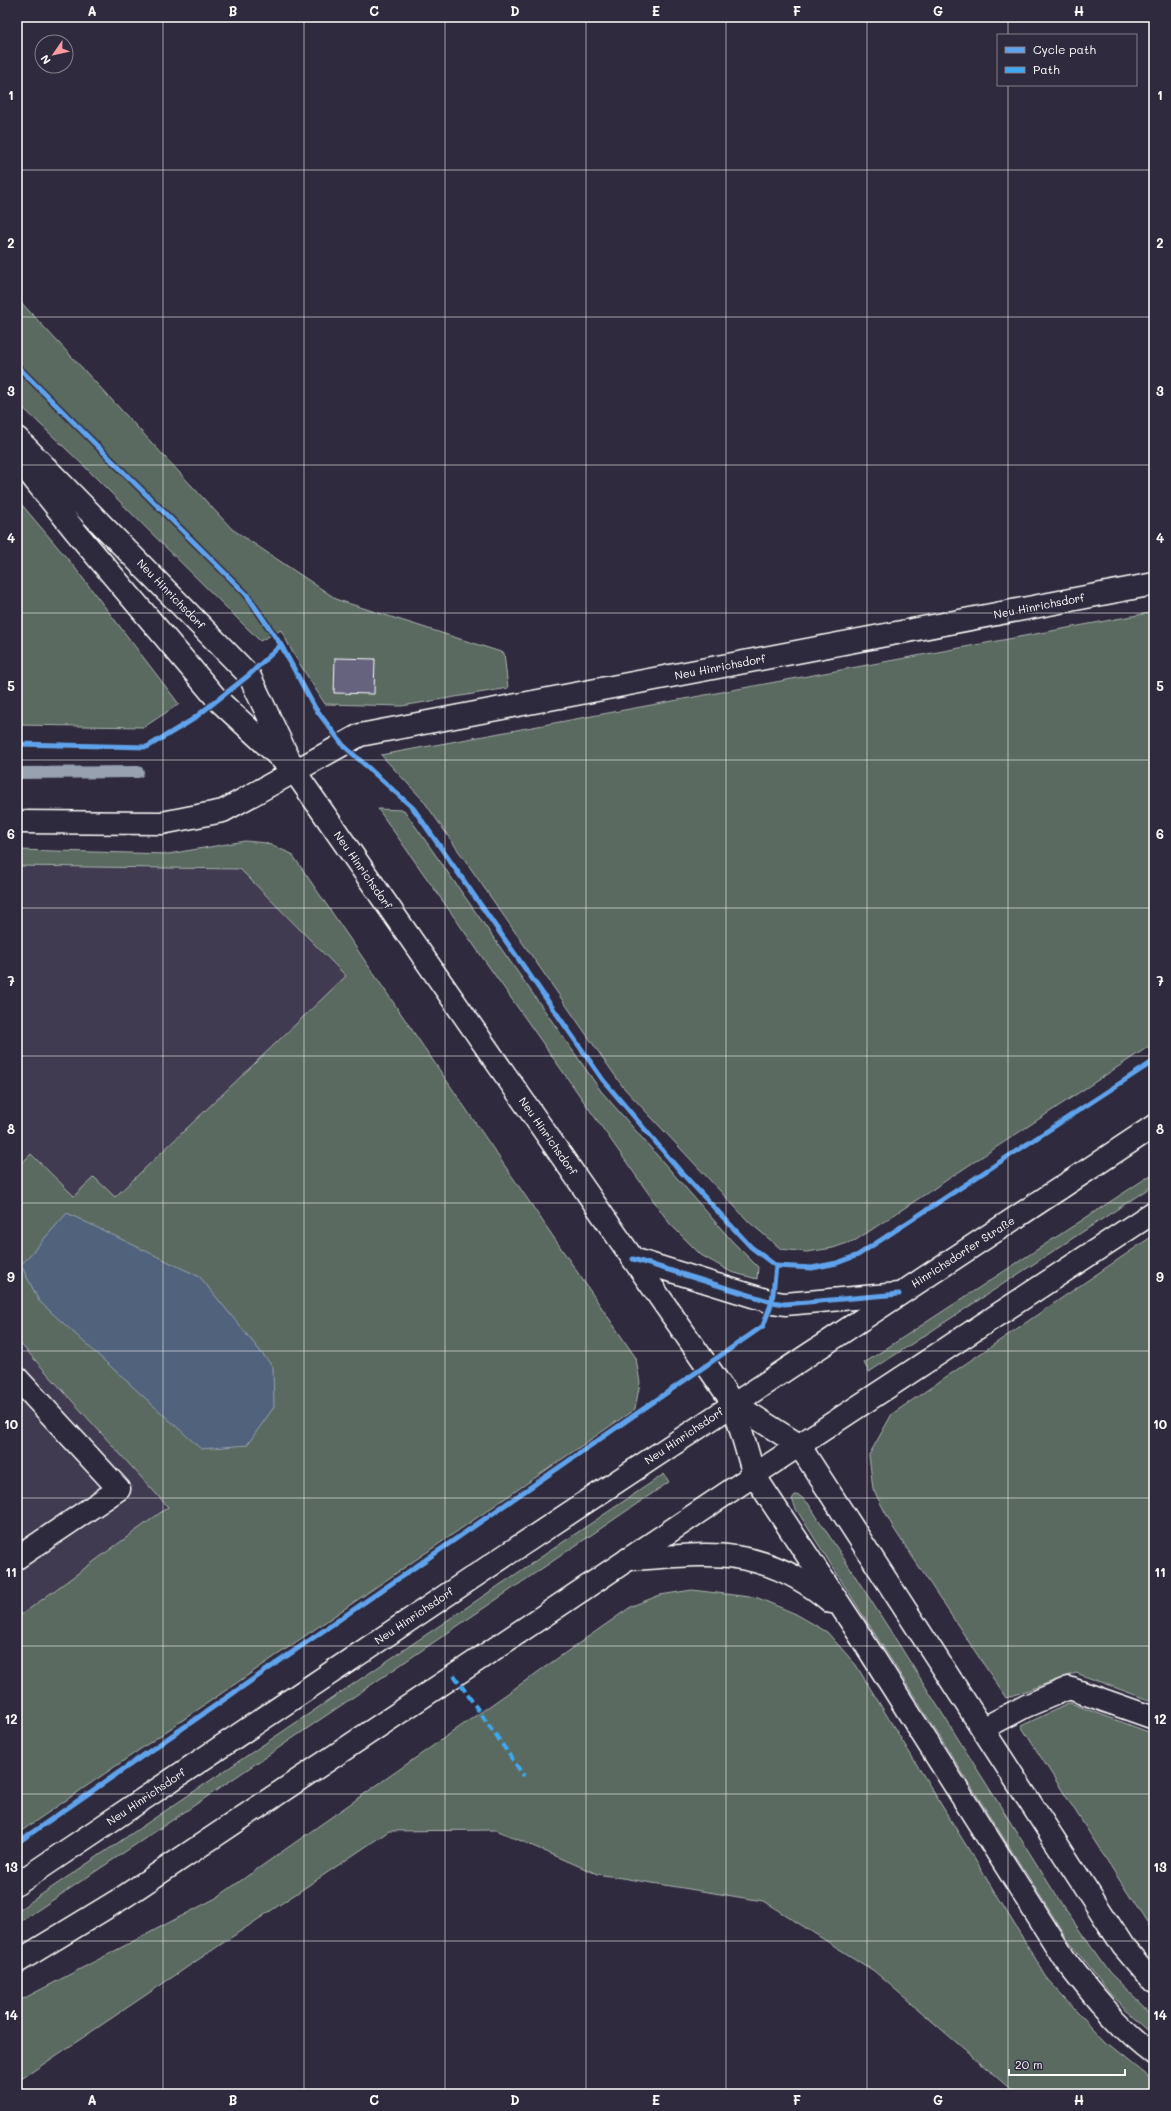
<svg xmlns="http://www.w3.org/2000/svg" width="1171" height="2111" font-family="Mali,sans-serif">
<rect width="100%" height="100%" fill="#2f2a3d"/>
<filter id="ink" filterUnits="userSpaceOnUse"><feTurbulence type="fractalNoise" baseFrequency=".025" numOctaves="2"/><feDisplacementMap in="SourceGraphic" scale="8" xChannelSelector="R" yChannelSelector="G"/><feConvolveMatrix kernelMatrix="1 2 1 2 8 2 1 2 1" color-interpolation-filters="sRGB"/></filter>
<g filter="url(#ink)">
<!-- built -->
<path fill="#403b51" d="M17,866l223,3 106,107 -231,221 -40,-1 -44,-42 -14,14z
M17,1340l151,167 -151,111z"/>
<!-- green -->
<path fill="#5a6a61" stroke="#acb4b0" d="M17,298l215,231 106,71 166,53 4,35 -106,18 -77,-2 -31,-49 -13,-25 -21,11 -176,-175 -67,-64z
M17,499l55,65 107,140 -35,23 -127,-2z
M1154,612v431l-298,197 -23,8 -26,4 -26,-3 -32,-27 -126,-135 -200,-287 -42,-45z
M378,809l26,1 197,281 131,150 26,26 -1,12 -26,-7 -30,-17 -31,-31z
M245,841l21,2 26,11 344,504 4,25 -5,26 -618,425v-216l151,-111 -151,-167v-172l14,-14 43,42 20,-19 21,20 231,-221 -106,-107 -223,-3v-16l151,4z
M1154,1173v12l-285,187 -5,-9z
M1154,1235v467l-78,-29 -70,25 -112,-169 -21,-40 -4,-34 23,-41z
M664,1474l5,8 -480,327 -172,115v-13z
M795,1495l5,1 8,7 87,135 171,273 43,61 45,44v17l-43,-38 -41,-52 -274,-434 -4,-10z
M692,1590l66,8 38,16 31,18 29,33 193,316 57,61 48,39v13h-138l-142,-123 -111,-70 -166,-27 -101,-44 -107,1 -372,251v-80l199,-104 416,-292 28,-11z
M1070,1703l84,31v200l-133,-208z"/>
<!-- water -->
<path fill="#51637c" stroke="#97a1b0" d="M67,1213l133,64 73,90 1,40 -27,38 -46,4 -162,-148 -18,-36z"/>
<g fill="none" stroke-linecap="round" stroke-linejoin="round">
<!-- stream -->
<path stroke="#97a1b0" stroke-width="12" d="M17,773l121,-1"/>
</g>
<!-- building -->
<path fill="#66647f" stroke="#fff" d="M335,658l40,1 -1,35 -40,-1z"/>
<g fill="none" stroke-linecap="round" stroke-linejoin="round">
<defs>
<path id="service" d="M17,1378l102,111 -102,69
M984,1728l42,-22 43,-18 85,30"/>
<path id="minor" d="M17,822l145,1 61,-12 137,-76 794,-151"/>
<path id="tertiary" d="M17,438l232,237 46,97 438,631
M17,458l59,74 141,167 70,65
M633,1259l139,43 13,2 114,-10"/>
<path id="secondary" d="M733,1403l66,42
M733,1403l21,72
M17,1884l492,-331 645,-427
M17,1962l105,-64 632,-423 400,-263"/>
<path id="motorway" d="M799,1445l324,501 31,37
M754,1475l98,148 212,335c27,35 54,69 90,96
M628,1559c31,-1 77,-7 107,-2 36,5 69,22 96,45"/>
</defs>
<!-- service casing -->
<use href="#service" stroke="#fff" stroke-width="25"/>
<!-- minor casing -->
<use href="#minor" stroke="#fff" stroke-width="25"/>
<!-- tertiary casing -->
<use href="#tertiary" stroke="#fff" stroke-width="25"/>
<!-- secondary casing -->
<use href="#secondary" stroke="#fff" stroke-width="25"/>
<!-- motorway casing -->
<use href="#motorway" stroke="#fff" stroke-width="25"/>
<!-- service -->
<use href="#service" stroke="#2f2a3d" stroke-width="22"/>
<!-- minor -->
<use href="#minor" stroke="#2f2a3d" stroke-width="22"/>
<!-- tertiary -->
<use href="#tertiary" stroke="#2f2a3d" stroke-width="22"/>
<!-- secondary -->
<use href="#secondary" stroke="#2f2a3d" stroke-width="22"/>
<!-- motorway -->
<use href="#motorway" stroke="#2f2a3d" stroke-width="22"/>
<!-- quiet -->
<path stroke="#3fa9f5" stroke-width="4" stroke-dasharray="8 4" stroke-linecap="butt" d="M454,1675l70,101"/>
<defs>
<path id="cycleway" d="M17,366l229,228 35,51 34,63 28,37 70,63 190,272 78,92 70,75 25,19 36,2 25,-5 21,-8 296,-194
M17,744l130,3 45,-27 57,-45 32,-30
M633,1259l139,43 13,2 114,-10
M17,1843l746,-517 9,-24 4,-36"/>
</defs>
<!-- cycleway casing -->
<use href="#cycleway" stroke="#2f2a3d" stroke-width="8"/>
<!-- cycleway -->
<use href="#cycleway" stroke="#60a3ed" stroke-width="5"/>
</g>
</g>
<!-- grid -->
<path fill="none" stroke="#fff" stroke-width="1" stroke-opacity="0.55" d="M163,17v2077M304,17v2077M445,17v2077M586,17v2077M726,17v2077M867,17v2077M1008,17v18M1008,85v2009M17,170h1137M17,317h1137M17,465h1137M17,613h1137M17,760h1137M17,908h1137M17,1056h1137M17,1203h1137M17,1351h1137M17,1498h1137M17,1646h1137M17,1794h1137M17,1941h1137"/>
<g text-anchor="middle" stroke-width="3" stroke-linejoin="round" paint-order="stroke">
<!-- street labels -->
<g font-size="11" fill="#fff" stroke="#2f2a3d">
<text transform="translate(171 594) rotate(46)" y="4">Neu Hinrichsdorf</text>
<text transform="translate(1039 606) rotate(-11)" y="4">Neu Hinrichsdorf</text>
<text transform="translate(720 667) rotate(-11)" y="4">Neu Hinrichsdorf</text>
<text transform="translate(363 870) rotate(55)" y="4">Neu Hinrichsdorf</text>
<text transform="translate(548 1136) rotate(55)" y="4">Neu Hinrichsdorf</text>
<text transform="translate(963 1252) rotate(-33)" y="4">Hinrichsdorfer Straße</text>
<text transform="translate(684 1436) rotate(-34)" y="4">Neu Hinrichsdorf</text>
<text transform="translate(414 1616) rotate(-34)" y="4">Neu Hinrichsdorf</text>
<text transform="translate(146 1797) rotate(-34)" y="4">Neu Hinrichsdorf</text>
</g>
</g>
<!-- margin -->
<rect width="1171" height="2111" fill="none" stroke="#2f2a3d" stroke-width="44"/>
<!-- legend -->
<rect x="997" y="34" width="140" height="52" fill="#2f2a3d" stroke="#827f8b"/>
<rect x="1005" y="47" width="20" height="6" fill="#60a3ed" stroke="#827f8b"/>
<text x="1033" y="54" font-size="12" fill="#ffffff">Cycle path</text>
<rect x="1005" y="67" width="20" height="6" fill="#3fa9f5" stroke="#827f8b"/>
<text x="1033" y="74" font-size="12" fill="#ffffff">Path</text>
<!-- north arrow -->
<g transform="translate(54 54) rotate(236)"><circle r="19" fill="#2f2a3d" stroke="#827f8b"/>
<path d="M0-3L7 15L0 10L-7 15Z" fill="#ff9aa2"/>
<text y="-6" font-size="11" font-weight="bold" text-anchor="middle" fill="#ffffff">N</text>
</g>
<!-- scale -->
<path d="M1009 2069v6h116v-6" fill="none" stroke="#ffffff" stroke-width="2"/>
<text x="1015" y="2069" font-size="12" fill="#ffffff" stroke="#2f2a3d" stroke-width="3" paint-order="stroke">20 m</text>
<rect x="22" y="22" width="1127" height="2067" fill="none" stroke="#fff" stroke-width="1.5"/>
<g font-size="13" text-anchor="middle" font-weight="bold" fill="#fff">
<text x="92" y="16">A</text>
<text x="233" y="16">B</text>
<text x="374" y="16">C</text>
<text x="515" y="16">D</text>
<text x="656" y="16">E</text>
<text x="797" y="16">F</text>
<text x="938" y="16">G</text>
<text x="1079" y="16">H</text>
<text x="11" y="100">1</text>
<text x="1160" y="100">1</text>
<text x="11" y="248">2</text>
<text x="1160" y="248">2</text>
<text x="11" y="396">3</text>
<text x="1160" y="396">3</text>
<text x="11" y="543">4</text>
<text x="1160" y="543">4</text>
<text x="11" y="691">5</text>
<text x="1160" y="691">5</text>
<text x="11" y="839">6</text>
<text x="1160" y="839">6</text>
<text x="11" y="986">7</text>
<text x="1160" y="986">7</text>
<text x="11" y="1134">8</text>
<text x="1160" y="1134">8</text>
<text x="11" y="1282">9</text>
<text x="1160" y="1282">9</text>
<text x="11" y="1429">10</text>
<text x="1160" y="1429">10</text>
<text x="11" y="1577">11</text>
<text x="1160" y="1577">11</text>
<text x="11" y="1724">12</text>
<text x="1160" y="1724">12</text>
<text x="11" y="1872">13</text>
<text x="1160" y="1872">13</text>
<text x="11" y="2020">14</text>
<text x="1160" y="2020">14</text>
<text x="92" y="2105">A</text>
<text x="233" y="2105">B</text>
<text x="374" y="2105">C</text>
<text x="515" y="2105">D</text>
<text x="656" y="2105">E</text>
<text x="797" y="2105">F</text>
<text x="938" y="2105">G</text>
<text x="1079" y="2105">H</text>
</g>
</svg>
